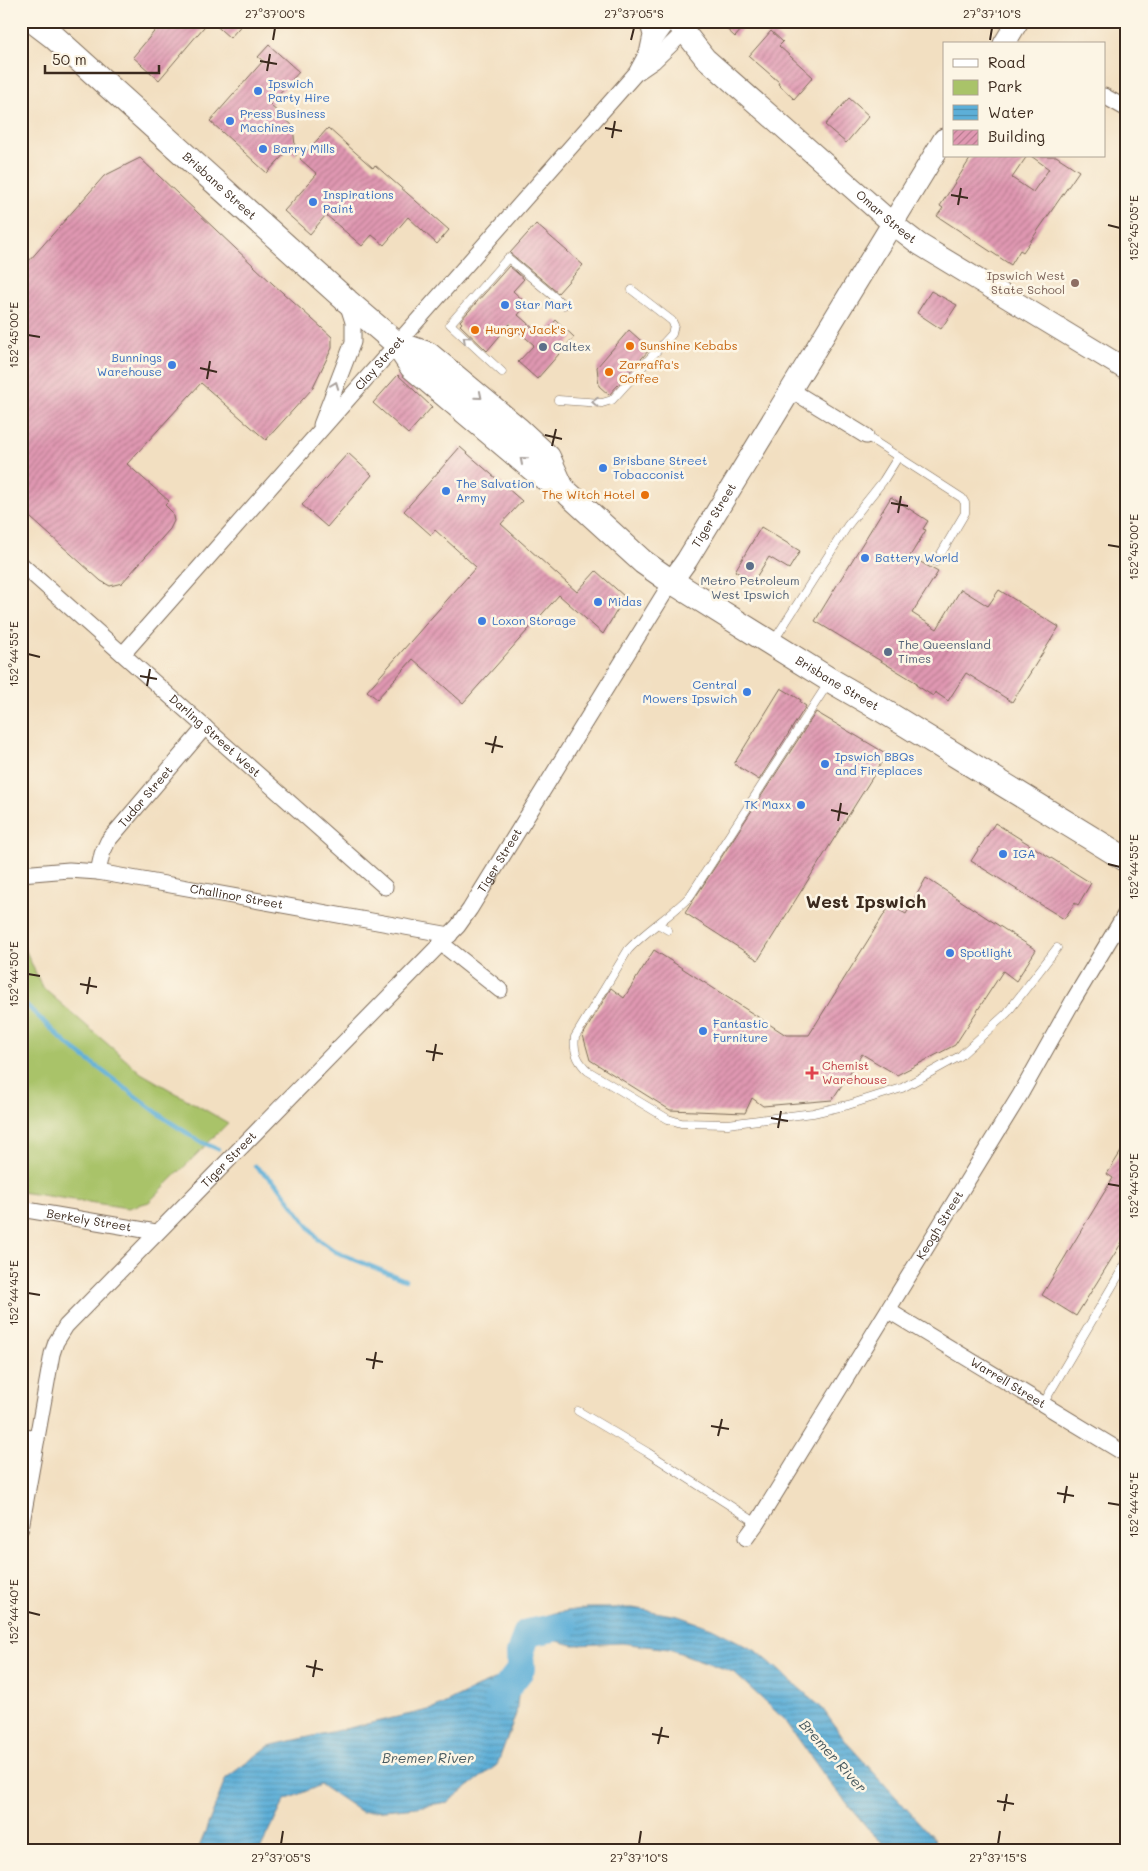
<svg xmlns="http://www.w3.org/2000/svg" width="1148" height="1871" font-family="Mali,sans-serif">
<defs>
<pattern id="water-rules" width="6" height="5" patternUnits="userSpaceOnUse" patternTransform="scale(1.25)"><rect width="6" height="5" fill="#5dafd8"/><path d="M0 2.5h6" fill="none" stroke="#4e8faf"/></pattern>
<pattern id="building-hatch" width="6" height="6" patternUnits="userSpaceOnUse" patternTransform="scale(1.25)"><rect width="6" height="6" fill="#e098b2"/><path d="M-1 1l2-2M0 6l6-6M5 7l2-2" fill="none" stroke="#b77c90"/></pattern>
</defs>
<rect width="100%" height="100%" fill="#fcf5e5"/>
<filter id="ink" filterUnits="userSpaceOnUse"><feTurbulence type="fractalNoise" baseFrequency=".02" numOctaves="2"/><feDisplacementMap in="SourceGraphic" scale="10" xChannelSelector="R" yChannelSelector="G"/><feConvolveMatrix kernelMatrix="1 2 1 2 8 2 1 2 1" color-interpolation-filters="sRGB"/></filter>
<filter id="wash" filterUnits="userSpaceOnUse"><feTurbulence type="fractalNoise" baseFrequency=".0096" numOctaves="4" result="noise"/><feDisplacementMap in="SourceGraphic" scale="20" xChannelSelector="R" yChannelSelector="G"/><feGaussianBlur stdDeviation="1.12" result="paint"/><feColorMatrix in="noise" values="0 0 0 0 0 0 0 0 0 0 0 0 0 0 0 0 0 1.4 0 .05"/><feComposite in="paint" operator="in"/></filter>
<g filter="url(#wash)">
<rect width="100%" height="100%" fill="#f2dfc1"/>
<!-- green -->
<path fill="#a9c369" stroke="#727644" d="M21,940l21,47 99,86 87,50 -79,79 -21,6 -107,-16z"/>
<!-- water -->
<path fill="url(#water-rules)" stroke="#4c6c7b" d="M587,1608h46l45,8 34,12 46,24 64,56 25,35 97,107h-54l-20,-19 -46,-56 -39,-55 -52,-48 -64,-23 -47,-6 -49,2 -46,-12 12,-15 16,-5z
M521,1669l-5,45 -19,51 -49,37 -31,5 -56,5 -40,-27 -36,15 -25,50h-62l28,-72 43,-32 164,-37 45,-22z"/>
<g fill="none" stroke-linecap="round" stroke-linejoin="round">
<!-- stream -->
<path stroke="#5dafd8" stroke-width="4.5" d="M21,1000l46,44 100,76 34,22 17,7
M255,1166l23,19 40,54 18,13 69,28"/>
<!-- river -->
<path stroke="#5dafd8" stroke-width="28" d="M498,1699l23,-30 -1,-15 7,-21 37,-7"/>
</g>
<g id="blocks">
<!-- building -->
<path fill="url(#building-hatch)" d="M163,21h46l-50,59 -26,-23z
M211,21h34l-15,17z
M718,21h31l-14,16z
M771,31l12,11 -4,4 34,31 -19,22 -16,-15 1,-2 -30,-26z
M269,45l30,27 -29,33 23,21 3,30 -7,-7 -22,24 -57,-52 53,-60 -5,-4z
M849,98l20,18 -23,27 -21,-18z
M328,128l45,40 2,-3 74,65 -12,14 -29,-27 -24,28 -12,-10 -10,11 -36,-31 -16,19 -26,-23 33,-37 -17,-15z
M972,156h55l-15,22 21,14 16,-23 -18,-13h25l23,15 -56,81 -3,-2 -9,15 -74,-49 6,-8 -3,-2z
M140,158l133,126 59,53v11l-20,41 -46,51 -65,-57 -74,81 42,37 -4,4 7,7 2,9 -4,8 -48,54 -12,3 -9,-5 -80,-72v-239l83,-94z
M536,224l47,41 -25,28 -48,-40z
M509,266l15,13 -11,12 14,13 -9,11 24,21 14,-16 18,17 -37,42 -19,-17 16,-17 -24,-21 -23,27 -27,-26 2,-2 -2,-2z
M931,291l26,14 -16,24 -24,-16z
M629,330l21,19 -41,46 -10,-9 -2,-19z
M398,375l34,32 -24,27 -35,-31z
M460,447l62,54 -21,23 76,68 19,-21 29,26 -22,37 -44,-39 -96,108 -50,-44 -36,40 -10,-8 109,-124 -41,-37 -4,5 -27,-24z
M348,453l24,22 -45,52 -25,-22z
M891,497l37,24 -5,8 3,1 -16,26 28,16 -26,41 25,16 24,-40 27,17 11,-16 60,37 -47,75 -46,-29 -18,28 -13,-9 -2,4 -17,-11 1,-2 -102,-62z
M761,527l39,24 -11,18 -20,-12 -16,25 -18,-11z
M781,688l20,12 -1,2 6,4 -47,74 -25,-16z
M816,712l71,42 -129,206 -73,-47z
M995,823l96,60 -13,22 -3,-2 -11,16 -93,-58z
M926,878l110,72 -20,31 -13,-10 -48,74 -58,30 -35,-21 -30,46 -69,6 -11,-8 -7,15 -75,-3 -80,-50 -7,-25 28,-47 13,10 30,-48 132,85h23l81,-130 16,9z
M1127,1142v92l-51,82 -34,-21 71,-117 -6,-4z"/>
</g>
</g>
<g filter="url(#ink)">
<use href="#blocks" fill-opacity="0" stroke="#7b6957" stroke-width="1"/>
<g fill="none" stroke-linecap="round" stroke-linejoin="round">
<defs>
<path id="lane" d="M502,372l-52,-48 58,-66 56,47
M558,400l44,3 10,-3 60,-66 2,-9 -2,-4 -40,-31
M866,436l96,62 3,5v10l-29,49
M773,642l75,-117 35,-44 15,-24
M829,682l-139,214c-19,20 -44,34 -62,54l-53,87c-2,14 2,24 13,34l80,48 13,4 47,1 85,-11 35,-8 54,-17 58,-32 47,-43 50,-65
M658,924l10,6
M1043,1404l84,-143
M578,1411l69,41 110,71"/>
<g id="street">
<path d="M647,21l4,14 -3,14"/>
<path d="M638,72l16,-11 30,-29"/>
<path d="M1104,96l23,13"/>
<path d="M791,390l75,46"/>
<path d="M321,425l32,-83v-20l-6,-19"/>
<path id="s1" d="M21,564l364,323"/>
<path id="s2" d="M123,654l513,-581 14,-26 19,-26"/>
<path id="s3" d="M98,872l4,-18 6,-13 97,-114"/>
<path id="s4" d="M21,874l48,-4 29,2 352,63"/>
<path d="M442,944l58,46"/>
<path id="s5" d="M21,1209l135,23"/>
<path id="s6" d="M889,1311l238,144"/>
<path d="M21,1436l16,3"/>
<path id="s7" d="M21,1528l31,-174 4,-12 10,-16 392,-400 12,-17 202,-328"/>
<path id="s8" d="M746,1538l11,-15 263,-428 54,-96 53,-88"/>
</g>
<g id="secondary">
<path id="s9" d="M676,21l29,37 188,166 26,20 208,126"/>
<path d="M1004,44l14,-23"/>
<path id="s10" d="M672,581l15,-21 257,-421"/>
</g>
<g id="primary">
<path id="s11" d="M33,21l21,16 293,264 49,42 16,24 128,108 22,13 81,74 20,14 167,104 52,30 245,150"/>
<path d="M396,343l32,11 91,76 29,27 14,31"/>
</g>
</defs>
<!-- lane casing -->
<use href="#lane" stroke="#7b6957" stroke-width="9"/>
<!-- street casing -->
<use href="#street" stroke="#7b6957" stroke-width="17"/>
<!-- secondary casing -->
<use href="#secondary" stroke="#7b6957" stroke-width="23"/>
<!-- primary casing -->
<use href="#primary" stroke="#7b6957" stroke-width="26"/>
<!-- lane -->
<use href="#lane" stroke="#fff" stroke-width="8"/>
<!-- street -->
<use href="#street" stroke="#fff" stroke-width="15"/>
<!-- secondary -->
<use href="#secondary" stroke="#fff" stroke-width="21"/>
<!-- primary -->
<use href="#primary" stroke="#fff" stroke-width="24"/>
</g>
<!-- one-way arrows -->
<defs><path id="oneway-chevron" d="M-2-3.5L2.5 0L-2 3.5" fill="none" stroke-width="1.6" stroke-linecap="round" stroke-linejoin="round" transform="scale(1.25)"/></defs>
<g stroke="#a79f9a">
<use href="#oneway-chevron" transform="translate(466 339) rotate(-138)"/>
<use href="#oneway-chevron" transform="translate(335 385) rotate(-69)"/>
<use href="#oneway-chevron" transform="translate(479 396) rotate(40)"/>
<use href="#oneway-chevron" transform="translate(595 402) rotate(-177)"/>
<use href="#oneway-chevron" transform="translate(523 460) rotate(-139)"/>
</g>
</g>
<!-- ticks -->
<path fill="none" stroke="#3b2a1e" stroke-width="2" d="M273,40l2,-12M631,40l3,-12M990,40l2,-12M260,61l17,3M267,71l3,-17M605,128l17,3M612,138l3,-17M951,195l17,3M958,205l3,-17M1108,225l12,3M28,335l12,2M200,368l17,4M207,379l3,-18M545,435l17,4M552,446l4,-17M891,503l17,3M898,513l3,-17M1108,545l12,2M28,654l12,3M140,676l17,3M147,686l3,-17M485,743l18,4M492,753l4,-17M831,810l17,4M838,821l3,-18M1108,864l12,3M28,974l12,2M80,984l17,3M87,994l3,-17M426,1051l17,3M433,1061l3,-17M771,1118l17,3M778,1128l3,-17M1108,1184l12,2M28,1293l12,2M366,1359l17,3M373,1369l3,-17M711,1426l18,3M718,1436l4,-17M1057,1493l17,3M1064,1503l3,-17M1108,1503l12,2M28,1612l12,3M306,1666l17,4M313,1677l3,-17M652,1734l17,3M658,1744l4,-17M997,1801l17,3M1004,1811l3,-17M281,1844l2,-13M639,1844l2,-13M998,1844l2,-13"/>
<!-- markers -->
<g fill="#3f7fe0" stroke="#fcf5e5" stroke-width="2">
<circle cx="258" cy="91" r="5"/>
<circle cx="230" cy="121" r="5"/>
<circle cx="263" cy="149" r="5"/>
<circle cx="313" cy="202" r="5"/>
<circle cx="505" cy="305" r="5"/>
<circle cx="172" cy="365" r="5"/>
<circle cx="603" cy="468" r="5"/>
<circle cx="446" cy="491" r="5"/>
<circle cx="865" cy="558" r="5"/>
<circle cx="598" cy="602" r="5"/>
<circle cx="482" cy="621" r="5"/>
<circle cx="747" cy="692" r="5"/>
<circle cx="825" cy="764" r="5"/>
<circle cx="801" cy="805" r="5"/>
<circle cx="1003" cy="854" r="5"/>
<circle cx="950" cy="953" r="5"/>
<circle cx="703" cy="1031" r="5"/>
</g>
<circle fill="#8d6e63" stroke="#fcf5e5" stroke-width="2" cx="1075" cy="283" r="5"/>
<g fill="#e8710a" stroke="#fcf5e5" stroke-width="2">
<circle cx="475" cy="330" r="5"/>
<circle cx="630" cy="346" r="5"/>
<circle cx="609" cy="372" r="5"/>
<circle cx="645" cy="495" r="5"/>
</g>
<g fill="#5c6f8a" stroke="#fcf5e5" stroke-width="2">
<circle cx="543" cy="347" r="5"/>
<circle cx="750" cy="566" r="5"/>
<circle cx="888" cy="652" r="5"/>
</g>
<path fill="#e0444e" stroke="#fcf5e5" stroke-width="2" d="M809.5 1065.5h5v5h5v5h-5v5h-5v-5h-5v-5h5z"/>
<g text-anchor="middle" stroke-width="5" stroke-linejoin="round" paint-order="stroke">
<!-- shop labels -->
<g font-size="12" fill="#366cbe" stroke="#fcf5e5" text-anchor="start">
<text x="268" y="88">Ipswich<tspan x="268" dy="14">Party Hire</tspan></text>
<text x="240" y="118">Press Business<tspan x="240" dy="14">Machines</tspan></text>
<text x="273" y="153">Barry Mills</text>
<text x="323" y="199">Inspirations<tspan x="323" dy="14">Paint</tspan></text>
<text x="515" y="309">Star Mart</text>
<text x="162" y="362" text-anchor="end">Bunnings<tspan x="162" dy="14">Warehouse</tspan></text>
<text x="613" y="465">Brisbane Street<tspan x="613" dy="14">Tobacconist</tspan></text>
<text x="456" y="488">The Salvation<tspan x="456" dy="14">Army</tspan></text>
<text x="875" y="562">Battery World</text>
<text x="608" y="606">Midas</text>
<text x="492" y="625">Loxon Storage</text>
<text x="737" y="689" text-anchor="end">Central<tspan x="737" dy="14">Mowers Ipswich</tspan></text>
<text x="835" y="761">Ipswich BBQs<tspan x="835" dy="14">and Fireplaces</tspan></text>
<text x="791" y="809" text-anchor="end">TK Maxx</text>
<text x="1013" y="858">IGA</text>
<text x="960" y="957">Spotlight</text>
<text x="713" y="1028">Fantastic<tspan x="713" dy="14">Furniture</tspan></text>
</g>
<!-- street labels -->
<g font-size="12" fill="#3b2a1e" stroke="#fcf5e5">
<text dy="4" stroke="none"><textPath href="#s11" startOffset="249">Brisbane Street</textPath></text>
<text dy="4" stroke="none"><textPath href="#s9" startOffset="288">Omar Street</textPath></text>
<text dy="4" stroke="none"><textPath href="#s2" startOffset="388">Clay Street</textPath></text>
<text dy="4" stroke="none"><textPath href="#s10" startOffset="78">Tiger Street</textPath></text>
<text dy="4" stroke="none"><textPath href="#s11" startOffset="1046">Brisbane Street</textPath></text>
<text dy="4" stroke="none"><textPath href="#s1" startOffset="259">Darling Street West</textPath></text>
<text dy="4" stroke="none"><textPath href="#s3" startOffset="91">Tudor Street</textPath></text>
<text dy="4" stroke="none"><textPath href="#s7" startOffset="846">Tiger Street</textPath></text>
<text dy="4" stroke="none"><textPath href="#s4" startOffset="218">Challinor Street</textPath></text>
<text dy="4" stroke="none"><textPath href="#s7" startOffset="441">Tiger Street</textPath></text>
<text dy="4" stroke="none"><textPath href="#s5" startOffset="69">Berkely Street</textPath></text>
<text dy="4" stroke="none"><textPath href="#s8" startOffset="368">Keogh Street</textPath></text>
<text dy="4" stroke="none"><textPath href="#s6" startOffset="139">Warrell Street</textPath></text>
</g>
<!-- education labels -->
<g font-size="12" fill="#785e54" stroke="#fcf5e5" text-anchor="end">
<text x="1065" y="280">Ipswich West<tspan x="1065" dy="14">State School</tspan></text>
</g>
<!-- food labels -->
<g font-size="12" fill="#c56008" stroke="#fcf5e5" text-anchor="start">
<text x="485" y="334">Hungry Jack's</text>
<text x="640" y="350">Sunshine Kebabs</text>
<text x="619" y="369">Zarraffa's<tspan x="619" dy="14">Coffee</tspan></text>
<text x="635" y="499" text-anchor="end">The Witch Hotel</text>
</g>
<!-- service labels -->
<g font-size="12" fill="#4e5e75" stroke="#fcf5e5" text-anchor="start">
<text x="553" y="351">Caltex</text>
<text x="750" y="585" text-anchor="middle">Metro Petroleum<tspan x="750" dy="14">West Ipswich</tspan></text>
<text x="898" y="649">The Queensland<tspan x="898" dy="14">Times</tspan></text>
</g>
<!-- health labels -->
<g font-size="12" fill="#be3a42" stroke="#fcf5e5" text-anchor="start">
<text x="822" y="1070">Chemist<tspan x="822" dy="14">Warehouse</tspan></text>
</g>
<!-- water labels -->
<g font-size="14" font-style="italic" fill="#47595f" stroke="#fcf5e5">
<text transform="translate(833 1756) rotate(48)" y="5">Bremer River</text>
<text x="428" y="1763">Bremer River</text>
</g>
<!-- district labels -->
<g font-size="18" font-weight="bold" fill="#3b2a1e" stroke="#fcf5e5">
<text x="866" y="908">West Ipswich</text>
</g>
</g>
<!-- margin -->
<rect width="1148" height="1871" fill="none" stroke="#fcf5e5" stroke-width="55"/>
<!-- legend -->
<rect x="943" y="42" width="162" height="115" fill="#fcf5e5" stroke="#afa495"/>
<rect x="953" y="59" width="25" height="8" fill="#ffffff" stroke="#afa495"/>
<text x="988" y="68" font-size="15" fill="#3b2a1e">Road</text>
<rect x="953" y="80" width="25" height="15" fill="#a9c369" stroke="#afa495"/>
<text x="988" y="92" font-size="15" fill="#3b2a1e">Park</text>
<rect x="953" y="105" width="25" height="15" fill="url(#water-rules)" stroke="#afa495"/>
<text x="988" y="118" font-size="15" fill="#3b2a1e">Water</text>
<rect x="953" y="130" width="25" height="15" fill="url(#building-hatch)" stroke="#afa495"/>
<text x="988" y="142" font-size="15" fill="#3b2a1e">Building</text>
<!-- scale -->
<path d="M45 65v8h114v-8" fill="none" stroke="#3b2a1e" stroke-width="2.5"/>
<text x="52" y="65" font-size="15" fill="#3b2a1e" stroke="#fcf5e5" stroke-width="4" paint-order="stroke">50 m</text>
<rect x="28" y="28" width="1092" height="1816" fill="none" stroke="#3b2a1e" stroke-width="2"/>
<g font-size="12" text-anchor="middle" fill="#3b2a1e">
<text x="275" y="18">27°37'00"S</text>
<text x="634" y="18">27°37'05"S</text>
<text x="992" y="18">27°37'10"S</text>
<text transform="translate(1134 228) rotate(-90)" y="4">152°45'05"E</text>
<text transform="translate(14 335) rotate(-90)" y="4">152°45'00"E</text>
<text transform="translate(1134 547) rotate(-90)" y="4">152°45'00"E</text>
<text transform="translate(14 654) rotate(-90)" y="4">152°44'55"E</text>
<text transform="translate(1134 867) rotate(-90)" y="4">152°44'55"E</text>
<text transform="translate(14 974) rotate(-90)" y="4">152°44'50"E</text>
<text transform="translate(1134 1186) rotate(-90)" y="4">152°44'50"E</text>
<text transform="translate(14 1293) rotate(-90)" y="4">152°44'45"E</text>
<text transform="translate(1134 1505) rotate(-90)" y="4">152°44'45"E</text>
<text transform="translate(14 1612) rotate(-90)" y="4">152°44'40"E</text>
<text x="281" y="1862">27°37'05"S</text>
<text x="639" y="1862">27°37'10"S</text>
<text x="998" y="1862">27°37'15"S</text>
</g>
</svg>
